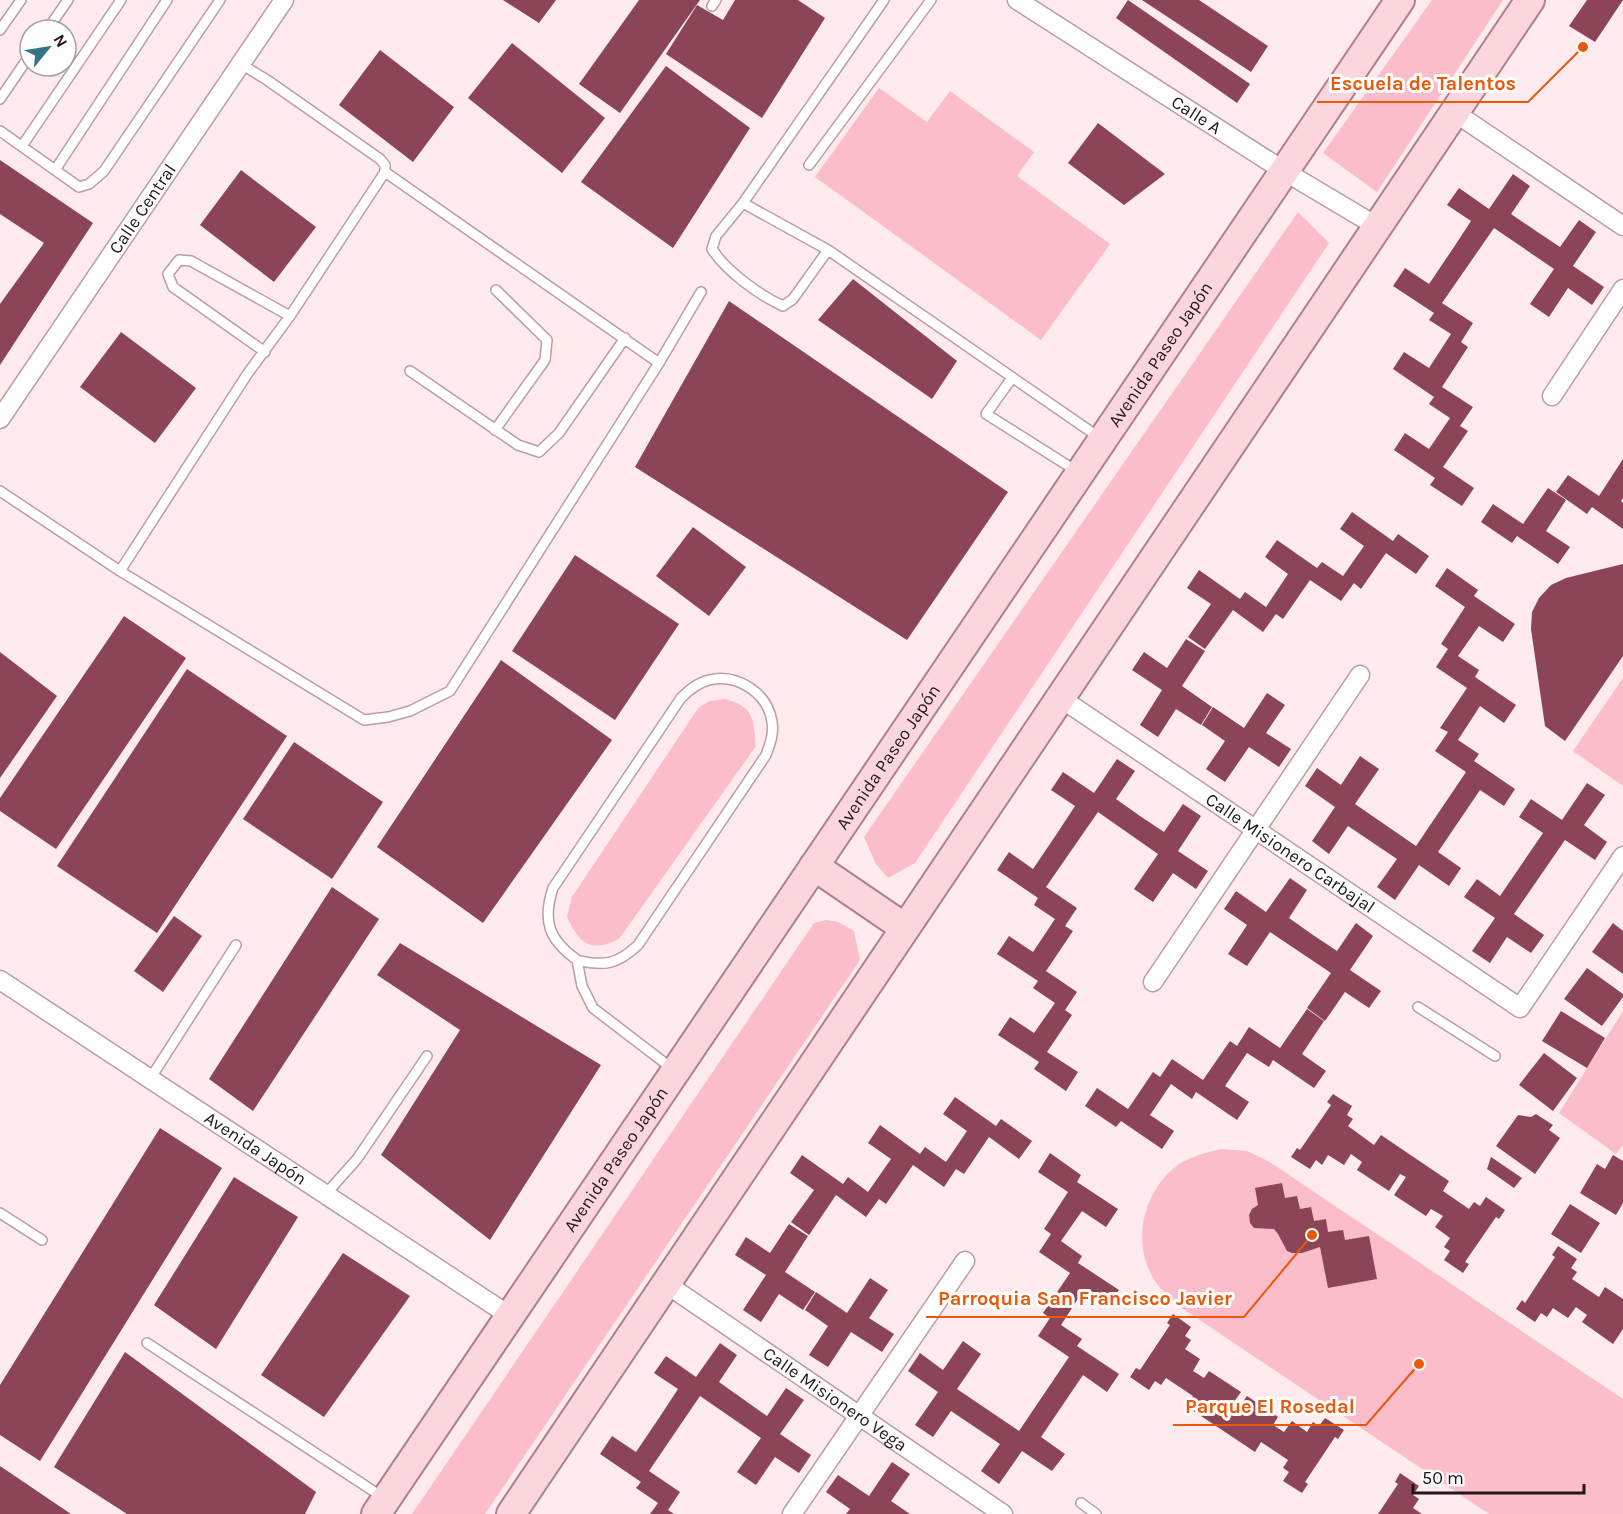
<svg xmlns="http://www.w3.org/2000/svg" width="1623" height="1514" font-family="Karla,sans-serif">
<rect width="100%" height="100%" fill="#ffeaee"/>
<!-- green -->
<path fill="#fcbdca" d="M1432,0h71l-126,192 -54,-39z
M879,88l48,34 23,-31 84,61 -17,24 93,68 -69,96 -226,-163z
M1298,212l31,31 -414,620 -27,15 -12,-14 -12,-27z
M1623,678v108l-50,-35z
M725,699c30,8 28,20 31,47l-137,193c-29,14 -39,5 -52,-22l5,-20 127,-190 11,-6z
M826,920l12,2 16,9 6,29 -375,554h-73l402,-591z
M1623,1011v134l-7,9 -57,-41z
M1221,1149l26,2 21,10 355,238v115h-134l-313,-210c-6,-7 -14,-13 -19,-20 -26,-37 -16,-88 17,-116 13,-11 31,-15 47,-19z"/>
<!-- building -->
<path fill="#8b4557" d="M503,0h53l-17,23z
M639,0h61l-80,113 -41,-29z
M735,0h63l27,18 -63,100 -96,-64 31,-49 26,15z
M1128,0l122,84 -13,19 -121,-85z
M1142,0h57l69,46 -17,26z
M1587,0h36l-28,42 -26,-16z
M512,43l93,75 -43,55 -94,-75z
M380,50l74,57 -41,55 -74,-57z
M666,66l84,62 -77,120 -92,-66z
M1098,123l67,51 -41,31 -56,-42z
M0,160l93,63 -93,142v-61l44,-61 -44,-29z
M241,170l75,57 -42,55 -74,-57z
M1513,174l17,12 -19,28 25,17 24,16 19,-27 17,12 -23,34 31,21 -12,18 -24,-17 -19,29 -19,-13 24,-35 -60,-41 -52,75 31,20 -12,19 7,5 -26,40 31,20 -13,19 8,5 -25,36 31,21 -12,18 -32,-21 5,-7 -41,-28 11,-17 24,16 21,-31 -21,-14 5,-7 -41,-28 11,-17 25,16 22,-34 -22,-14 5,-7 -41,-27 12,-18 24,16 23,-34 19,-29 -24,-16 12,-17 30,21z
M853,279l104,82 -25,38 -114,-79z
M729,301l279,191 -101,148 -272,-173z
M121,332l75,56 -41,55 -75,-56z
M1623,459v39l-2,3 2,2v26l-31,-22 -5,7 -31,-22 12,-17 31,21z
M1548,488l18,12 -20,31 24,16 -12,17 -41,-28 -5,7 -31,-21 12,-18 30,20z
M1352,512l41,29 5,-7 31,22 -13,18 -30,-21 -25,36 -7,-6 -13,18 -31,-21 -27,39 -7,-5 -13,18 -30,-22 -28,39 -17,-12 23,-33 -24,-16 12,-18 41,29 5,-7 21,15 22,-33 -23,-17 12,-17 40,28 5,-6 21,14 21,-30 -24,-17z
M693,527l53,40 -37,49 -53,-40z
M575,555l104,69 -64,96 -103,-69z
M1623,564v92l-58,85 -20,-15 -14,-97 1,-17 7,-14 12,-13 15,-7z
M1447,568l31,22 -4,6 41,28 -12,18 -24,-16 -21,30 21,14 -4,7 41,28 -12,18 -24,-17 -22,34 21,14 -5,7 41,28 -11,17 -24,-16 -42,62 23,16 -12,18 -30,-21 -24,35 -18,-13 20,-28 -49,-33 -19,28 -17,-13 23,-34 -30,-21 12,-18 24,17 19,-29 19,13 -24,35 61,42 50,-74 -31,-21 13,-19 -8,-4 27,-40 -31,-21 12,-18 -7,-5 24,-37 -30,-21z
M124,616l62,42 -130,191 -56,-38v-13z
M1186,639l19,12 -23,35 30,21 -11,18 -25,-16 -18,28 -18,-12 22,-35 -30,-20 12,-18 23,16z
M0,652l57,44 -57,82z
M501,660l111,80 -129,183 -106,-76z
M187,669l100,67 -130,197 -100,-67z
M1267,693l18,12 -19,28 25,16 -12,18 -30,-20 -24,35 -19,-13 19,-28 -23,-16 11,-18 31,21z
M294,742l89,60 -51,77 -89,-60z
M1117,759l18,12 -19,28 24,17 24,16 19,-28 18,12 -23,35 30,20 -12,18 -23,-16 -20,29 -19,-13 24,-35 -60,-42 -52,75 31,21 -12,18 8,5 -27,40 31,21 -12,18 7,5 -25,37 31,20 -12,19 -32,-22 5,-7 -41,-27 12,-18 24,16 21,-30 -22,-15 5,-7 -41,-27 12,-18 24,16 22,-33 -21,-14 4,-7 -41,-28 12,-18 24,17 23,-34 19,-29 -24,-16 12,-18 31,21z
M1587,783l18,12 -21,30 23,17 -12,18 -30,-20 -51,74 30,21 -13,18 -24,-16 -17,26 -18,-12 23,-33 -31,-21 13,-18 23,17 43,-63 -24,-16 12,-18 31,21z
M1290,878l17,12 -18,28 24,17 24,16 19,-28 17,13 -23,34 31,21 -12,17 -24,-16 -20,29 -18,-13 24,-35 -61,-41 -23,34 -19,-12 19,-29 -23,-16 12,-18 30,21z
M332,887l47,32 -126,192 -44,-32z
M174,916l28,20 -39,56 -29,-21z
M1613,923l10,8v43l-31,-22z
M400,943l201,122 -111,175 -109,-85 79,-125 -83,-55z
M1587,968l36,26v3l-21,29 -38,-27z
M1307,1009l17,12 -22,33 24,17 -12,17 -41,-28 -4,7 -22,-14 -22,33 24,16 -12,18 -41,-28 -4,7 -21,-15 -21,31 24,16 -12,18 -41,-28 -5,6 -31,-21 12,-18 31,21 25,-37 7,5 12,-18 31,21 27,-39 7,5 12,-19 31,21z
M1561,1011l44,27 -18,30 -45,-27z
M1544,1053l33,25 -24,33 -34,-26z
M1333,1094l19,12 -5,9 6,4 -5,7 26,19 7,-10 68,46 -6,10 26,18 5,-7 6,4 6,-9 19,13 -6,9 -3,-2 -31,45 4,2 -6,9 -19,-13 6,-9 -6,-4 6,-9 -15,-11 8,-11 -12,-7 -5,7 -32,-21 12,-18 -6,-3 -11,17 -32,-21 5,-8 -11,-8 -7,11 -16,-10 -6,10 -6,-5 -6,9 -19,-12 6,-9 3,2 31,-45 -4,-3z
M955,1097l41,29 5,-7 31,22 -13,18 -30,-22 -25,37 -8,-5 -12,18 -31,-22 -27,39 -7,-5 -13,18 -30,-22 -27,40 -18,-13 23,-32 -24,-17 12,-18 41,29 5,-7 20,15 23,-33 -23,-16 12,-18 40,29 5,-7 21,15 21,-31 -24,-17z
M1536,1114l17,11 -4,5 11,8 -25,36 -39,-28 22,-31 13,2z
M160,1128l62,40 -182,293 -40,-26v-50z
M1050,1153l31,22 -4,7 41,27 -12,18 -24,-16 -21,30 21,15 -4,7 41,27 -12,18 -24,-17 -22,34 21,14 -5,7 42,28 -12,18 -24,-17 -42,62 24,17 -13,17 -30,-20 -23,33 -18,-13 19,-27 -49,-33 -18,26 -18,-12 23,-33 -30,-21 12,-18 23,17 20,-29 18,13 -24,35 62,42 50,-74 -31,-21 12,-18 -7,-5 27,-40 -31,-21 12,-18 -7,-5 24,-37 -30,-20z
M1613,1155l10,6v42l-7,12 -36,-22 17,-29 8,5z
M1491,1157l31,21 -8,10 -27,-19z
M234,1177l64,40 -82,132 -62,-44z
M1282,1183l3,15 12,-2 3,13 11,-2 3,14 12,-2 2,13 15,-2 2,10 24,-4 8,43 -49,9 -8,-41 -18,6h-10l-5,-2 -9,-17 -4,-5 -20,-1 -4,-5 -1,-8 3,-6 6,-4 -3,-17z
M1570,1204l30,19 -19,30 -30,-19z
M789,1224l19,12 -23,36 30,20 -12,18 -24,-16 -18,28 -18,-12 23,-35 -31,-20 11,-18 24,16z
M1558,1246l19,13 -6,9 6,4 -5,7 27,18 6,-10 18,12v30l-10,15 -31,-22 5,-7 -11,-8 -8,11 -15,-10 -6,9 -6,-4 -6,9 -19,-13 6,-9 3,3 30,-46 -3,-2z
M343,1253l67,43 -86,121 -63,-42z
M870,1278l18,12 -19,28 25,16 -12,18 -31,-20 -23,35 -19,-12 19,-29 -23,-16 11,-18 31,21z
M1173,1314l18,13 -6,9 6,4 -6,9 15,10 -7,12 11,7 5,-7 32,21 -12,17 6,4 12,-17 31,21 -5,8 11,7 8,-11 15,11 6,-10 6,4 6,-8 19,12 -6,9 -3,-2 -30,45 3,2 -6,9 -19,-12 6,-9 -6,-4 5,-8 -27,-18 -6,10 -69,-46 7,-10 -27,-18 -5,7 -6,-4 -6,9 -19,-13 6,-9 4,2 30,-45 -3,-2z
M720,1343l17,12 -18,27 48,34 19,-28 18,12 -24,34 31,21 -12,18 -24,-16 -19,28 -19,-13 24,-34 -61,-42 -51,75 31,21 -12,18 6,4h-24l8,-11 -22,-15 5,-6 -41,-28 12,-18 24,16 23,-34 19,-29 -24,-16 12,-17 30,21z
M125,1352l191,140 -11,22h-178l-73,-47z
M892,1462l18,12 -19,27 19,13h-64l4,-5 -24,-17 12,-17 31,21z
M0,1466l71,48h-71z
M1400,1473l19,13 -6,9 6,4 -6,9 9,6h-44l20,-30 -3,-2z"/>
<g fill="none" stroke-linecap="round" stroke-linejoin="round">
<defs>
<path id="service" d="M712,6l4,-6
M0,30l21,-30
M47,30l21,-30
M0,99l30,-44
M0,131l79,56 10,-3 15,-13 116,-171
M22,146l99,-146
M809,165l122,-165
M55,170l112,-170
M385,172l274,191
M743,203l85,47 272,188
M828,250l-35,49 -10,7c-24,-11 -57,-35 -71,-57l4,-13 27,-33 141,-203
M265,352l-92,-65 -5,-13 11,-14 12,1 99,55
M410,371l108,74 21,7 20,-19 66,-95
M1012,378l-26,36 92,58
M495,430l50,-70 2,-20 -51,-50
M0,491l120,80 244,149 24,-3 22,-6 40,-20 209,-328 42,-71
M120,571l128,-198 42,-57 95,-144v-7l-5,-6 -113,-79 -26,-16
M577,960c27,7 41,4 61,-15l128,-190c4,-11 8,-21 6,-33 -4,-29 -35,-49 -63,-42 -12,3 -20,10 -28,18l-128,190c-11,33 -4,52 24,72l5,26 11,22 81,62
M1418,1007l77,49
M150,1079l86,-134
M325,1195l32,-36 70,-103
M0,1213l42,27
M147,1343l237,155
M1081,1503l15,11"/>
<g id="minor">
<path id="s1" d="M1017,0l267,171 94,56"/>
<path d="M1454,112l169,114"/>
<path d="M1552,396l71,-107"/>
<path id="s2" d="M0,419l284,-419"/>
<path id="s3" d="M1059,697l461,311 103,-152"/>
<path id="s4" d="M0,980l510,336"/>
<path d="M1153,982l207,-307"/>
<path id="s5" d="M665,1283l338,231"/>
<path d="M792,1514l173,-253"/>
</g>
<g id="primary">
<path d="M814,866l91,62"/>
<path id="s6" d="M376,1514l1024,-1514"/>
<path d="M511,1514l1019,-1514"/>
</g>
</defs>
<!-- service casing -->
<use href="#service" stroke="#bd9da3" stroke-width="12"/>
<!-- minor casing -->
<use href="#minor" stroke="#bd9da3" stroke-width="21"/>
<!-- primary casing -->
<use href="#primary" stroke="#ae818a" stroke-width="32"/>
<!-- service -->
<use href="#service" stroke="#fff" stroke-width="9"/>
<!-- minor -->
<use href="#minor" stroke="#fff" stroke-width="18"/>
<!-- primary -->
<use href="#primary" stroke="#fcd6dd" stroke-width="28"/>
</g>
<g text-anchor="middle" stroke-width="6" stroke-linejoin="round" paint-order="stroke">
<!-- street labels -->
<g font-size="18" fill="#221619" stroke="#fdfdfd">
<text dy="6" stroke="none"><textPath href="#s1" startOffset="213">Calle A</textPath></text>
<text dy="6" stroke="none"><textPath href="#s2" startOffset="254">Calle Central</textPath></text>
<text dy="6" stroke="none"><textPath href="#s6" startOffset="1400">Avenida Paseo Japón</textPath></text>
<text dy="6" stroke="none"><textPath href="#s6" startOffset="914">Avenida Paseo Japón</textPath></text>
<text dy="6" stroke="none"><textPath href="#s3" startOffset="279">Calle Misionero Carbajal</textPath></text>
<text dy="6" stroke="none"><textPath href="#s4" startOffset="306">Avenida Japón</textPath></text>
<text dy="6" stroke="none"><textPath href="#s6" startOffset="428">Avenida Paseo Japón</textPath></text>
<text dy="6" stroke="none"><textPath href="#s5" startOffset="206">Calle Misionero Vega</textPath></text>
</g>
</g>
<!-- callouts -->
<path fill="none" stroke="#e8590c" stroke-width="2" d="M1583 47L1528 102H1317M1312 1235L1244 1317H926M1419 1364L1366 1425H1173"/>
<g fill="#e8590c" stroke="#fdfdfd" stroke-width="2">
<circle cx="1583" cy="47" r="6"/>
<circle cx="1312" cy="1235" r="6"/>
<circle cx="1419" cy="1364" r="6"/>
</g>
<g font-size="20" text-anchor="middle" font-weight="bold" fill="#e8590c" stroke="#fdfdfd" stroke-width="6" stroke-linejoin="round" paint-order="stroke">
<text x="1423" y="90">Escuela de Talentos</text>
<text x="1085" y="1305">Parroquia San Francisco Javier</text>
<text x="1270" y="1413">Parque El Rosedal</text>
</g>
<!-- north arrow -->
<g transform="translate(48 48) rotate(60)"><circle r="28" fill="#fdfdfd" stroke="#a5a1a2" stroke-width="1.5"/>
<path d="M0-4.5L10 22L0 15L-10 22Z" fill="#327686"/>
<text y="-9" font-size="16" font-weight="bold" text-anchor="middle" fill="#221619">N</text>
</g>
<!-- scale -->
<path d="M1413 1484v9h171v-9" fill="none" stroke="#221619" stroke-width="3"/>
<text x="1422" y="1484" font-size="18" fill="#221619" stroke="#fdfdfd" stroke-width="4.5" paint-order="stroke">50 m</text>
</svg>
